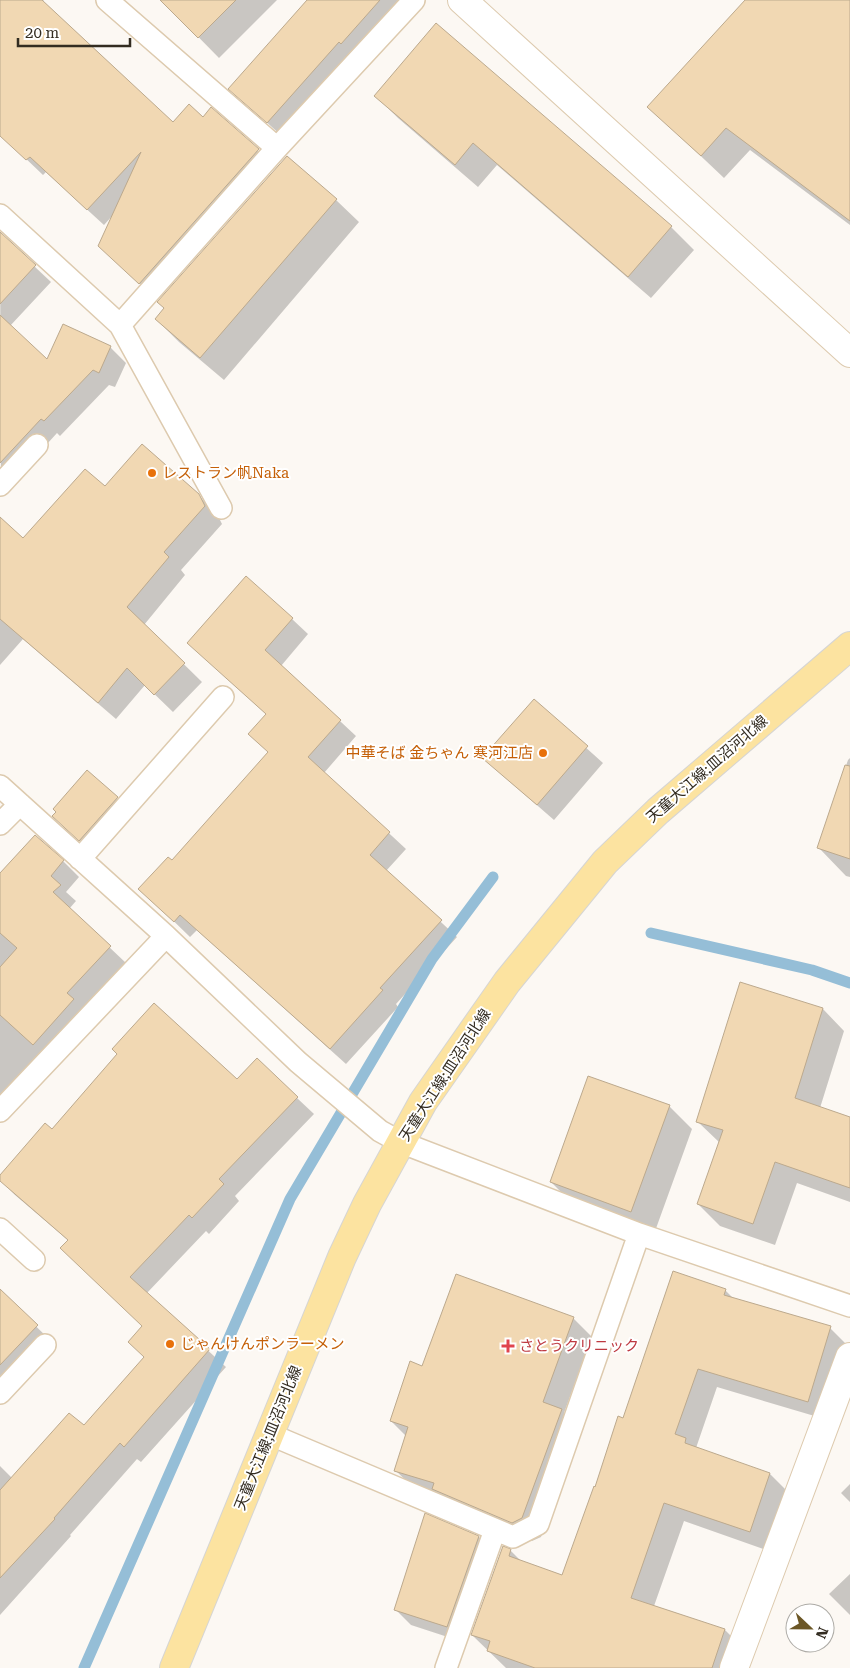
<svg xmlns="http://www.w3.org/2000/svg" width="850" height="1668" font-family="'Roboto Serif','Noto Sans JP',serif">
<rect width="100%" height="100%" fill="#fcf8f3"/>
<!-- shadow -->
<path fill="#0003" d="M0,0h44l-2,2 131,122 30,-6 8,-9 63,57 -118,133 -40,-37 -3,-47 -9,10 -58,-53 -3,3 -43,-41z
M162,0h115l-58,58z
M309,0h101l-126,138 -54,-49z
M750,0h100v225l-100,-75 -26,28 -75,-71z
M376,96l295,131 23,23 -43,48 -154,-133 -19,22 -80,-69z
M336,200l23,22 -135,158 -45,-38 -23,-23z
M0,234l51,48 -41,44 37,35 17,-36 47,23 15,15 -11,24 -6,-2 -49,51 -3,-3 -56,62z
M105,488l93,7 19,19 5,10 -41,46 4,5 -41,50 58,57 -29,30 -28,-27 -29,34 -93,-80 -23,26v-125h23z
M292,619l16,15 -27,32 75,70 -32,37 82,76 -20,22 71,66 -61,67 2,3 -52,57 -149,-134 -7,7 -34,-33 16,-42 97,-109 -2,-38 -78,-72z
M534,701l69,62 -49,57 -54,-47z
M850,758v119l-4,-1 -28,-29 30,-87z
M117,798l16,16 -37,42 -26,-24z
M63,861l16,16 -13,15 10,9 -7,8 57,54 -126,155v-243z
M823,1009l21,22 -24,77 30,10v84l-53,-19 -22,62 -55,-19 -22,-22 22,-61 -22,-21z
M237,1080l60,18 17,16 -79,82 4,5 -30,33 -3,-3 -60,63 80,73 -85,95 -4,-3 -67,76 1,1 -71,79v-149l12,12 72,-51 61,-69 -2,-32 -74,-85 -54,-46 -15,-16v-2l52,-46z
M669,1106l23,23 -38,105 -80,-29 -23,-23z
M725,1290l9,9 96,29 19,19 -21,73 -111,-33 -21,61 74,26 19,19 -20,58 -85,-30 -30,85 71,24 19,19 -6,19h-232l-34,-33 38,-85 12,12 41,14 33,-88 28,-69z
M0,1291l53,52 -53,45z
M573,1318l19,19 -28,76 16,16 -39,108 -9,4 -79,-33 -38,-19 -19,-18 10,-35 -15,-15 32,-54z
M850,1484v18l-9,-9z
M425,1515l54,22 16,17 -32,88 -52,-17 -16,-16z
M850,1574v41l-21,-21z"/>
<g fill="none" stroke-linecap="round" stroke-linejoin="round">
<!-- stream -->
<path stroke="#95bed7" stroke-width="11" d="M651,933l161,37 38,13
M84,1668l206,-469 142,-240 61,-82"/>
</g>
<!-- building -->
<path fill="#f1d8b3" stroke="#bca98d" d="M0,0h42l131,122 16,-18 14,13 8,-10 48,42 -120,135 -41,-38 43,-94 -54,58 -57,-53 -4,3 -26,-24z
M160,0h76l-38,38z
M307,0h73l-39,44 -2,-2 -72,81 -39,-34z
M745,0h105v221l-124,-93 -25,28 -54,-49z
M436,23l236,203 -44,51 -155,-134 -18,22 -81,-69z
M287,156l50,43 -137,159 -45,-39 9,-11 -7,-6z
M0,232l36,33 -36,39z
M0,315l47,44 16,-35 48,22 -12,27 -6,-3 -49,51 -3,-2 -41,44z
M142,444l57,50 6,12 -41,46 5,5 -42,50 58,56 -31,32 -27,-27 -29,35 -98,-84v-102l23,21 62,-69 20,17z
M246,576l47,42 -28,32 76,70 -33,37 82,75 -20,23 72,65 -62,68 3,2 -53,59 -150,-134 -6,7 -36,-33 30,-32 4,3 96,-108 -20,-18 18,-20 -79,-71z
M534,699l54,47 -51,59 -55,-47z
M845,765l5,1v93l-33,-11z
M87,770l31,27 -39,44 -27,-25 4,-4 -3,-3z
M35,835l29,25 -13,16 10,9 -8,7 58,54 -44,47 7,6 -41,46 -33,-30v-48l17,-19 -17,-15v-60z
M740,982l83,26 -28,90 55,19v71l-75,-26 -22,62 -56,-20 26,-74 -27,-8z
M154,1003l83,76 20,-21 41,39 -79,82 5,5 -32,34 -3,-3 -59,62 80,72 -86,98 -4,-4 -66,75 1,1 -55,59v-88l69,-77 15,12 60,-68 -16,-15 14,-16 -82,-78 8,-8 -68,-59v-6l45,-52 7,6 65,-75 -5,-5z
M588,1076l82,29 -39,107 -81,-30z
M673,1271l53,18 -2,6 107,31 -23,76 -110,-33 -23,65 11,4 -1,5 85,30 -20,59 -86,-29 -33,95 94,31 -13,39h-177l-48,-17 3,-10 -19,-6 32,-89 8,3 -2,7 53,19 32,-89 1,1 23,-71 5,2z
M456,1274l118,43 -31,85 19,7 -40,109 -10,5 -80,-34 2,-6 -40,-12 14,-44 -18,-6 20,-60 12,5z
M0,1289l38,36 -38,40z
M425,1513l54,23 -32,91 -53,-17z"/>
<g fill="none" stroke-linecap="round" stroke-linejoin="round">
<defs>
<path id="lane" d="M107,0l170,148
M0,215l120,110 101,183
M120,325l157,-177 137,-148
M0,485l37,-40
M0,786l166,150 132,126 82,69 20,11 239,92 211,72
M0,824l20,-20
M80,859l143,-162
M0,1111l166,-175
M0,1229l34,31
M0,1393l45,-48
M269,1434l244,103 25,-13 101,-290
M446,1668l49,-138"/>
<path id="street" d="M462,0l388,353"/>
<path id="secondary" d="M734,1668l116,-311"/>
<path id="primary" d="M174,1668l168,-411 25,-53 56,-102 84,-120 98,-120 53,-51 192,-165"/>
</defs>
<!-- lane casing -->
<use href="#lane" stroke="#ddcaae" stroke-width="24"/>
<!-- street casing -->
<use href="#street" stroke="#ddcaae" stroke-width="30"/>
<!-- secondary casing -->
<use href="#secondary" stroke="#ddcaae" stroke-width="30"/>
<!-- primary casing -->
<use href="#primary" stroke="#d6d5d3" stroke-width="30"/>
<!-- lane -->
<use href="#lane" stroke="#fff" stroke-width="21"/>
<!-- street -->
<use href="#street" stroke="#fff" stroke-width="28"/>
<!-- secondary -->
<use href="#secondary" stroke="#fff" stroke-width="28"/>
<!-- primary -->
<use href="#primary" stroke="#fce3a0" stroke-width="28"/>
</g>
<!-- markers -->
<g fill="#e8710a" stroke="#fff" stroke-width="2">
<circle cx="152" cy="473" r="5"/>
<circle cx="543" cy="753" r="5"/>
<circle cx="170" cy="1344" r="5"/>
</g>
<path fill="#e0444e" stroke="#fff" stroke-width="2" d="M505.5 1338.5h5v5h5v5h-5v5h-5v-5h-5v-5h5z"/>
<g text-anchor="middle" stroke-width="4" stroke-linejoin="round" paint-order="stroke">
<!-- food labels -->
<g font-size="15" fill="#c56008" stroke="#fff" text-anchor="start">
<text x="162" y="478">レストラン帆Naka</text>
<text x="533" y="758" text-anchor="end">中華そば 金ちゃん 寒河江店</text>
<text x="180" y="1349">じゃんけんポンラーメン</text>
</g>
<!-- street labels -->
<g font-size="15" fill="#332c21" stroke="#fff">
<text transform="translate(707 769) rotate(-41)" y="5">天童大江線;皿沼河北線</text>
<text transform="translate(445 1075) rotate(-57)" y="5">天童大江線;皿沼河北線</text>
<text transform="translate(268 1438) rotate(-68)" y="5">天童大江線;皿沼河北線</text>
</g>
<!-- health labels -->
<g font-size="15" fill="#be3a42" stroke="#fff" text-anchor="start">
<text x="519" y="1351">さとうクリニック</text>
</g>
</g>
<!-- north arrow -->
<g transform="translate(810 1628) rotate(112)"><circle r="24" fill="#ffffff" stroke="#adaba6"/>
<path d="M0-4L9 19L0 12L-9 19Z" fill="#6c5726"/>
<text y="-8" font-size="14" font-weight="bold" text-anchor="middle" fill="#332c21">N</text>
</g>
<!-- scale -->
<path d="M18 38v8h112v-8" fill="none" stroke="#332c21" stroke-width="2.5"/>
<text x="25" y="38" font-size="15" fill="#332c21" stroke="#ffffff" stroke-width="4" paint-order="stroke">20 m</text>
</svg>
